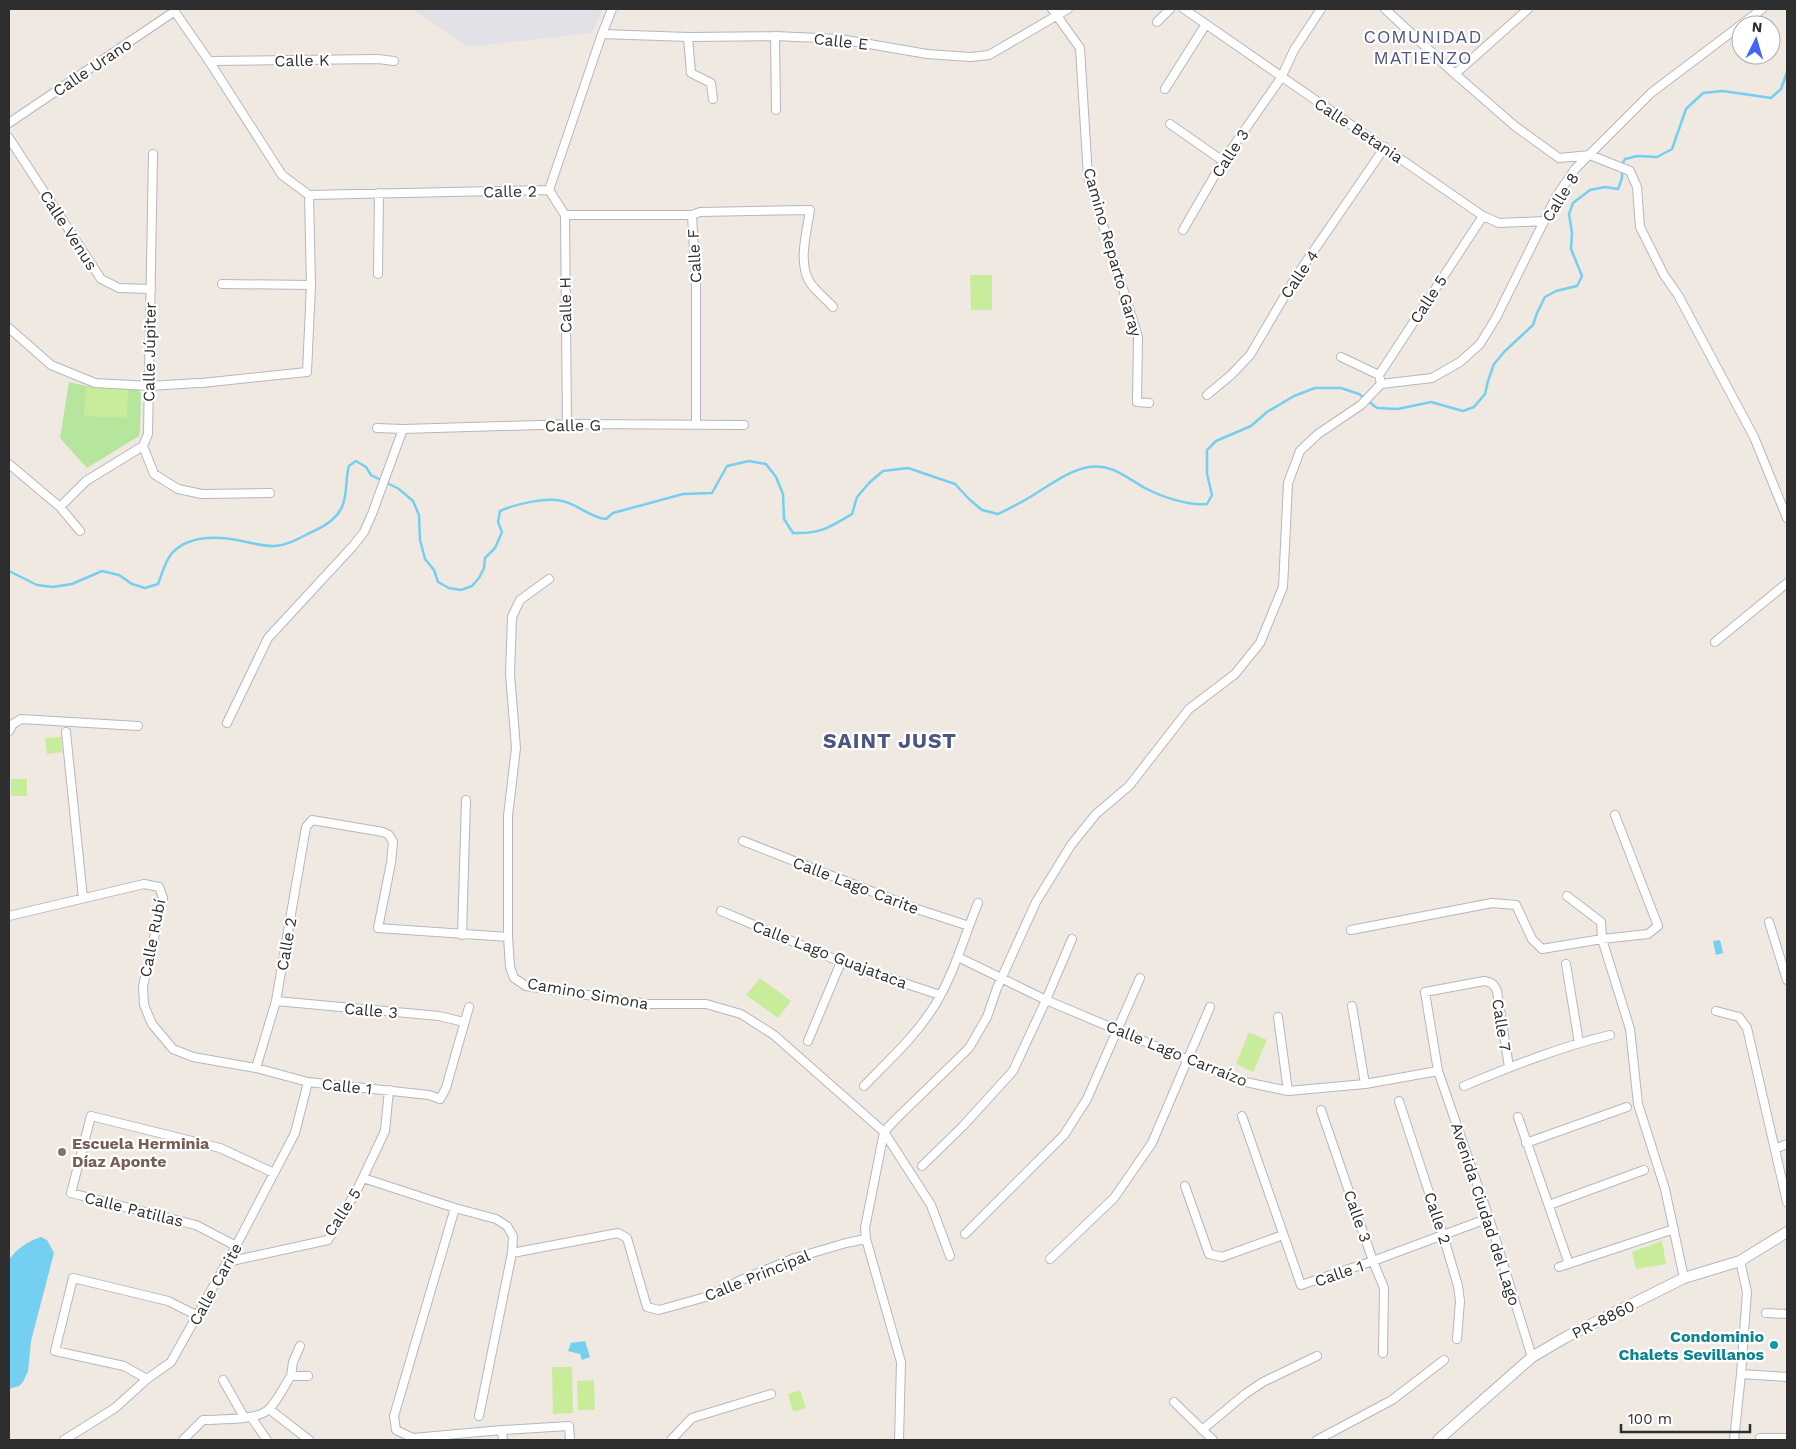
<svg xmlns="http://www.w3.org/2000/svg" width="1796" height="1449" font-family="'Work Sans',sans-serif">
<rect width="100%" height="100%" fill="#efe9e1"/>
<!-- industrial -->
<path fill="#e3e1e8" d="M412,9h191l-11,24 -124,14z"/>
<!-- green -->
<path fill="#b6e59e" d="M69,382l17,4 51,3 4,4 -1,38 -1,5 -52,32 -27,-30z"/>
<!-- pitch -->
<path fill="#c9ec9a" d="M970,275h22v35h-21z
M86,387l42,2 -1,29 -43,-2z
M61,737l1,15 -15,2 -2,-16z
M11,779h16v17h-16z
M760,978l31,23 -13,17 -32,-23z
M1249,1032l18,8 -14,32 -17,-8z
M1662,1241l4,23 -30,5 -4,-17z
M552,1367h20l1,46 -20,1z
M594,1380l1,30h-17l-1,-29z
M800,1390l6,18 -13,4 -5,-18z"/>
<!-- water -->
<path fill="#75cff0" d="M1720,940l3,13 -7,2 -3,-14z
M41,1237l6,3 7,13 -23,88 -3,30 -5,11 -4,4 -10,3v-129c7,-11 19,-19 32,-23z
M585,1341l5,16 -8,3 -2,-6 -12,-3 3,-8z"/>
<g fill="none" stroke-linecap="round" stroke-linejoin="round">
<!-- stream -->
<path stroke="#75cff0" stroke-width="2.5" d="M1622,165l3,-6 12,-3 20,1 15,-8 14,-40 17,-16 20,-2 48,7 10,-9 6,-17
M9,571l28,14 16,2 19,-3 30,-13 17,4 13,9 13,4 13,-4c4,-10 7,-23 14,-31 17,-18 43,-17 65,-13 12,2 26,7 38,6 14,-1 26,-9 39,-15 11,-5 23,-13 28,-24 6,-14 3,-28 7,-41l7,-5 10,6 5,8 28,14 14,12 6,14 1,25 5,19 9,11 4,12 11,6 12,2 11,-4 7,-8 5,-10 1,-10 10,-10 7,-16 -4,-10 2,-11c15,-7 47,-14 62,-10 16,3 28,17 44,18l7,-6 70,-19 29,-1 15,-27 22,-5 17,3 10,13 7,17 1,25 9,14c27,1 36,-5 59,-19l5,-17 13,-15 13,-11 25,-3 47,16 14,15 13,11 16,4c12,-6 25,-12 37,-20 16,-10 35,-24 54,-27 22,-4 39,12 56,21 17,9 44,18 62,16l5,-9 -5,-21v-24l9,-9 35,-15 16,-14 27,-16 21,-8h26l18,6 18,14 21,1 33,-7 32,9 11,-4 11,-13 3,-13 6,-17 11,-13 28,-26 4,-12 8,-16 11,-6 21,-5 5,-10 -11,-27 1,-16 -3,-19 4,-11 17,-13 15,-3 13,2 4,-11v-7"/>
<defs>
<path id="minor" d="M173,9l36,52 73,114 27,20 240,-5
M1052,9l28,39 8,129 50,160 -1,65 12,1
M1184,9l299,207 16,7 45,-2
M1385,9l70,65 61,53 43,31 31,-3 40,16 7,16 3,40 24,48 14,20 76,142 33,81
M1157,22l13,-13
M602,34l86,3 87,-1 65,3 87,15 43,3 19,-2 79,-46
M775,36l1,74
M688,37l3,36 20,10 2,16
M209,61l169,-2 16,2
M1455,74l73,-65
M1165,89l41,-65
M9,123l166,-112
M1170,124l53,37
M9,138l92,141 18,9 32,1
M549,190l16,25 2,210
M549,190l53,-156 10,-25
M565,215h127l8,-3 110,-2c-3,21 -12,51 -1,71 6,10 16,17 24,26
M692,215l4,69v140
M1183,230l40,-69 58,-83 13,-28 27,-41
M378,274l1,-81
M222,284l89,1
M9,328l42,37 44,18 54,3 49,-3
M1341,357l38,18
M202,383l105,-11 4,-87 -2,-90
M1381,384l51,-6 28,-16 20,-18 16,-26 60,-121 19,-28 76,-76 111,-84
M1381,384l-2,-9 104,-159
M1207,395l24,-20 19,-20 47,-80 88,-128
M377,428l26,1 169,-5 172,1
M143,446l11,28 24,15 24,5 68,-1
M9,464l51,43 20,24
M60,507l26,-26 57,-35 5,-12 5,-280
M549,579l-29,21 -8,17 -2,57 6,74 -8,68v121l2,30 4,11 12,8 122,18h58l35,10 33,21 110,97 47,73 19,51
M1715,642l72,-59
M227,723l41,-85 85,-92 11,-14 8,-18 31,-85
M9,731l4,-7 8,-5 117,7
M66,732l17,166
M743,841l171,67 55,18
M1567,896l34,26 1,17 28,90 8,75 27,85 19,89
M721,911l120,51 99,33
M9,916l135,-32 15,3 4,11 -20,88 1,19 8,19 21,25 20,8 63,11 52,14 121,13 11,4 6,-11 23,-81
M1769,922l18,58
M1351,930l141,-27 24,2 16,34 10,10 60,-10 46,-5 10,-8 -43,-111
M462,935l4,-135
M958,957l88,43 190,80 52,11 77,-7 73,-13
M1566,964l13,79
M276,1001l163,15 25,6
M1352,1006l13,78
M1716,1011l23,6 8,11 40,174
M1278,1017l10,74
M808,1041l33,-79
M1509,1067l-12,-76c-3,-7 -6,-9 -13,-10l-59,11 13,79 51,147 43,139
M256,1068l20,-67 30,-174 6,-7 71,12 6,3 4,7 -2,21 -13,65 130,9
M864,1086c25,-26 52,-50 71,-81 19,-31 29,-68 43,-102
M1464,1086c48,-20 96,-39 146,-51
M1399,1101l44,134 15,51 2,15 -3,38
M1321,1110l52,151 11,27 -1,65
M1242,1116l59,169 72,-24 116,-43
M1518,1117l51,147
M1526,1143l101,-36
M1775,1149l12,-5
M922,1166l41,-40 50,-55 33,-71 26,-61
M363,1178l92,30 41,11 11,7 6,10 -1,17 -33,163
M1185,1186l24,68 13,3 61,-22
M1549,1205l95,-35
M455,1208l-61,208 2,14 17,8 89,-8 67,-4 1,14
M965,1234l99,-99 23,-36 53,-121
M236,1246l-40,-21 -125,-32 20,-77 129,32 54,25
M512,1253l106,-20 9,5 20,69 12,3 50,-14 32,-16 54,-22 51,-15 20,-4
M1050,1259l64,-61 38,-55 58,-136
M227,1262l101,-22 30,-52 27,-57 4,-41
M1559,1267l115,-38
M1766,1313l21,1
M1741,1374l46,3
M291,1376l2,-14 7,-16
M147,1379l-23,-13 -69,-15 18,-73 95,23 30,15
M223,1380l21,37
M1174,1402l39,38
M269,1409l40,31
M251,1417l16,23
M502,1430l1,10
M1202,1430l43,-36 18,-12 54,-26
M1760,1438h27
M64,1440l51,-32 32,-29 24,-17 65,-116 59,-113 13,-51
M183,1440l20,-20c17,-1 54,1 66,-11 9,-9 15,-23 22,-33h17
M671,1440l21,-22 79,-24
M899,1440l2,-78 -35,-123 -1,-11 19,-96 11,-12 74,-72 18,-31 10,-29 39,-86 35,-57 25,-31 33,-28 60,-77 46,-35 25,-31 23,-56 5,-104 12,-32 18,-17 43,-29 20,-21
M1317,1440l75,-40 52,-40
M1734,1440l7,-66 6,-82 -7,-31"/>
<path id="tertiary" d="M1438,1440l94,-83 34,-20 118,-59 56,-17 47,-29"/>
</defs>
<!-- minor casing -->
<use href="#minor" stroke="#b4b7c1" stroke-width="10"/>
<!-- tertiary casing -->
<use href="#tertiary" stroke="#b4b7c1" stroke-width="12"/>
<!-- minor -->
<use href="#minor" stroke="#fff" stroke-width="8"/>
<!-- tertiary -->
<use href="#tertiary" stroke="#fff" stroke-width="10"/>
</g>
<!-- markers -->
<circle fill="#8d6e63" stroke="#fff" stroke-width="2" cx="62" cy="1152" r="5"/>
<circle fill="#0f9aa8" stroke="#fff" stroke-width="2" cx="1774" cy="1345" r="5"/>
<g text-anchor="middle" stroke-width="4.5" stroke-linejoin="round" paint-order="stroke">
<!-- street labels -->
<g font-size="16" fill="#2e2e2e" stroke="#fff">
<text transform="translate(841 41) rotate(6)" y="6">Calle E</text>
<text transform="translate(302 60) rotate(-1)" y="6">Calle K</text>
<text transform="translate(92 67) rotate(-34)" y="6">Calle Urano</text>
<text transform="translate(1359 130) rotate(34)" y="6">Calle Betania</text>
<text transform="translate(1230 153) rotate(-57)" y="6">Calle 3</text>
<text transform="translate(510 191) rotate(-1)" y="6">Calle 2</text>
<text transform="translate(1560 197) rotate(-58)" y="6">Calle 8</text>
<text transform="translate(69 230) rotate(57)" y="6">Calle Venus</text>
<text transform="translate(1113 252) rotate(74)" y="6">Camino Reparto Garay</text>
<text transform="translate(694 256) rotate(-93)" y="6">Calle F</text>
<text transform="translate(1299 274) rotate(-56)" y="6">Calle 4</text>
<text transform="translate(1428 299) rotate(-57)" y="6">Calle 5</text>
<text transform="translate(565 305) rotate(-91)" y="6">Calle H</text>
<text transform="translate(149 352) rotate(-89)" y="6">Calle Júpiter</text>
<text transform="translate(573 425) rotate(-1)" y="6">Calle G</text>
<text transform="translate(856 885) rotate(21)" y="6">Calle Lago Carite</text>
<text transform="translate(152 938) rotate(-79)" y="6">Calle Rubí</text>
<text transform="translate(286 944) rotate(-80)" y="6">Calle 2</text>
<text transform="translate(830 954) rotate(21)" y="6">Calle Lago Guajataca</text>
<text transform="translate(588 993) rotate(10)" y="6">Camino Simona</text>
<text transform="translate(371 1010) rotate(5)" y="6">Calle 3</text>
<text transform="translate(1502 1025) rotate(81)" y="6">Calle 7</text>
<text transform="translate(1177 1053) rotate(22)" y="6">Calle Lago Carraízo</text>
<text transform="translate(347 1086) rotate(6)" y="6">Calle 1</text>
<text transform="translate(134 1209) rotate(14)" y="6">Calle Patillas</text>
<text transform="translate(342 1212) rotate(-57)" y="6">Calle 5</text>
<text transform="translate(1486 1214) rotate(72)" y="6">Avenida Ciudad del Lago</text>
<text transform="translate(1358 1216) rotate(71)" y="6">Calle 3</text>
<text transform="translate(1438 1218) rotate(72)" y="6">Calle 2</text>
<text transform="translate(1339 1273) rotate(-19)" y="6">Calle 1</text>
<text transform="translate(757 1275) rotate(-22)" y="6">Calle Principal</text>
<text transform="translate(215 1284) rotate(-61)" y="6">Calle Carite</text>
<text transform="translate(1603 1319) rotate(-26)" y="6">PR-8860</text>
</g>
<!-- education labels -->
<g font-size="16" font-weight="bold" fill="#785e54" stroke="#fff" text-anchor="start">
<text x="72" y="1149">Escuela Herminia<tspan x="72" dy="18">Díaz Aponte</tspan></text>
</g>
<!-- culture labels -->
<g font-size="16" font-weight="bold" fill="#0d838f" stroke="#fff" text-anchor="end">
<text x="1764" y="1342">Condominio<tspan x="1764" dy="18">Chalets Sevillanos</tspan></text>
</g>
<!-- neighbourhood labels -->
<g font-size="18" letter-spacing="1" fill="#4d5680" stroke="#fff">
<text x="1423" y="43">COMUNIDAD<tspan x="1423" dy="21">MATIENZO</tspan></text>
</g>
<!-- district labels -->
<g font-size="21" font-weight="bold" letter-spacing="1" fill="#4d5680" stroke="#fff">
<text x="890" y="748">SAINT JUST</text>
</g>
</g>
<!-- border -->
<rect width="1796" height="1449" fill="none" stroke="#2e2e2e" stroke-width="20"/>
<!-- north arrow -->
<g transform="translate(1756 40) rotate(5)"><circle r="24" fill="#ffffff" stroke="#ababab"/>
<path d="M0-4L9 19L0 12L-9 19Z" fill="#4264fb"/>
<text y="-8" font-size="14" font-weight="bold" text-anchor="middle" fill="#2e2e2e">N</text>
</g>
<!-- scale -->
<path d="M1621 1424v8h129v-8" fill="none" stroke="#2e2e2e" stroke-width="2.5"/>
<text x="1628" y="1424" font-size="15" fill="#2e2e2e" stroke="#ffffff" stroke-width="4" paint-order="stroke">100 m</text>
</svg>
